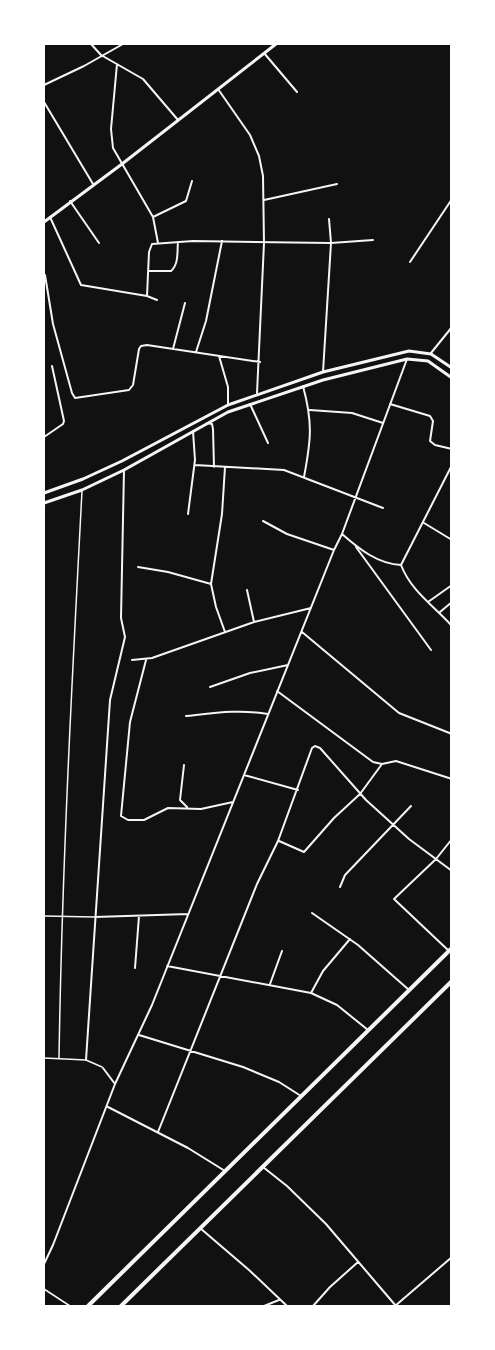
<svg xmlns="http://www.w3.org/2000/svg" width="495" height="1350" font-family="Poppins,sans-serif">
<rect width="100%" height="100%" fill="#111"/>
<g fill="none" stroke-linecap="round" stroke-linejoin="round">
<!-- pedestrian -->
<path stroke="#f5f5f5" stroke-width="1.5" d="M44,916l50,1
M44,1058l42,2 16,7
M59,1058c3,-190 13,-378 23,-567
M44,1289l26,17"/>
<!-- minor -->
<path stroke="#f5f5f5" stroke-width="2" d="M91,44l10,11 42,24 35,41
M264,53l33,39
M117,64l-6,65 2,19 40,69 5,26
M44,85l40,-19 39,-22
M218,89l32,46 9,21 4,20 1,67 -7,150
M44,102l49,82
M264,200l73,-16
M70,201l29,42
M50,217l31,68 66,11 10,4
M153,217l33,-16 6,-20
M410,262l42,-63
M149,271h22c8,-7 6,-19 7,-29
M45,275l8,49 19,69 3,5 54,-8 4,-5 6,-36 2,-3 6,-1 113,17
M147,296l2,-44 3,-8 41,-3 138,2 42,-3
M173,349l12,-46
M196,352l10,-31 16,-80
M431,353l21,-26
M219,356l9,31v18
M323,372l8,-129 -2,-24
M303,386c10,37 8,54 1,91
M250,404l18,39
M390,404l40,12 3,5 -3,20 5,4 17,4
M310,410l42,3 31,10
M207,423l5,1 1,5 1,38
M44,437l19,-13 1,-3 -12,-55
M195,465l89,5 99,38
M452,465l-51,100c10,26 33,41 51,61
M225,467l-3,47 -11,70 5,23 9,25
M188,514l7,-54 -2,-29
M263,521l24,13 47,16
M424,523l28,17
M342,534c17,15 36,30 59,31
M356,547l75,103
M138,567l30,5 43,12
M247,590l7,32
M428,602l24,-17
M440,612l12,-10
M302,632l97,81 53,21
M132,660l20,-2 102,-36 57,-14
M146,660l-16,62 -9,94 7,4h16l24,-12 33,1 32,-7
M210,687l40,-14 38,-8
M277,691l96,71 9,2
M186,716c28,-3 54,-7 82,-2
M184,765l-4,35 7,7
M244,775l54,15
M279,841l25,11 30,-34 26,-24 22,-30 14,-3 56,18
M340,887l5,-12 66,-69
M312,913l46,32 51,45
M95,917l93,-3
M449,951l-55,-52 42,-40 16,-20
M167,966l144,27 26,12 31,25
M135,968l4,-52
M270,984l12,-33
M311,993l12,-22 27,-32
M139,1035l104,32 36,15 22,14
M86,1060l24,-360 15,-63 -4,-19 3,-148
M115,1084l37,-79 182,-455 8,-16 65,-175
M108,1107l80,41 37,23
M158,1132l99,-248 21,-43 34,-93 3,-2 5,2 46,52 43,39 43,32
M263,1167l24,19 39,38 70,82
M200,1228l49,42 38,36
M44,1264l9,-19 62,-161 -12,-16
M264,1306l15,-6
M313,1306l17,-19 28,-25
M395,1306l57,-49"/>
<!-- secondary -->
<path stroke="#f5f5f5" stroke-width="3" d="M44,222l78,-58 154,-120
M44,493l39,-14 39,-18 106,-56 95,-33 86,-21 22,3 21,14
M44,503l38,-13 42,-20 104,-58 95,-32 84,-21 21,2 24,17"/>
<!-- trunk -->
<path stroke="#f5f5f5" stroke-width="4" d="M88,1306l364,-358
M121,1306l331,-325"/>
</g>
<!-- border -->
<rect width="495" height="1350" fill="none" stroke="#ffffff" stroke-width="90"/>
</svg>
